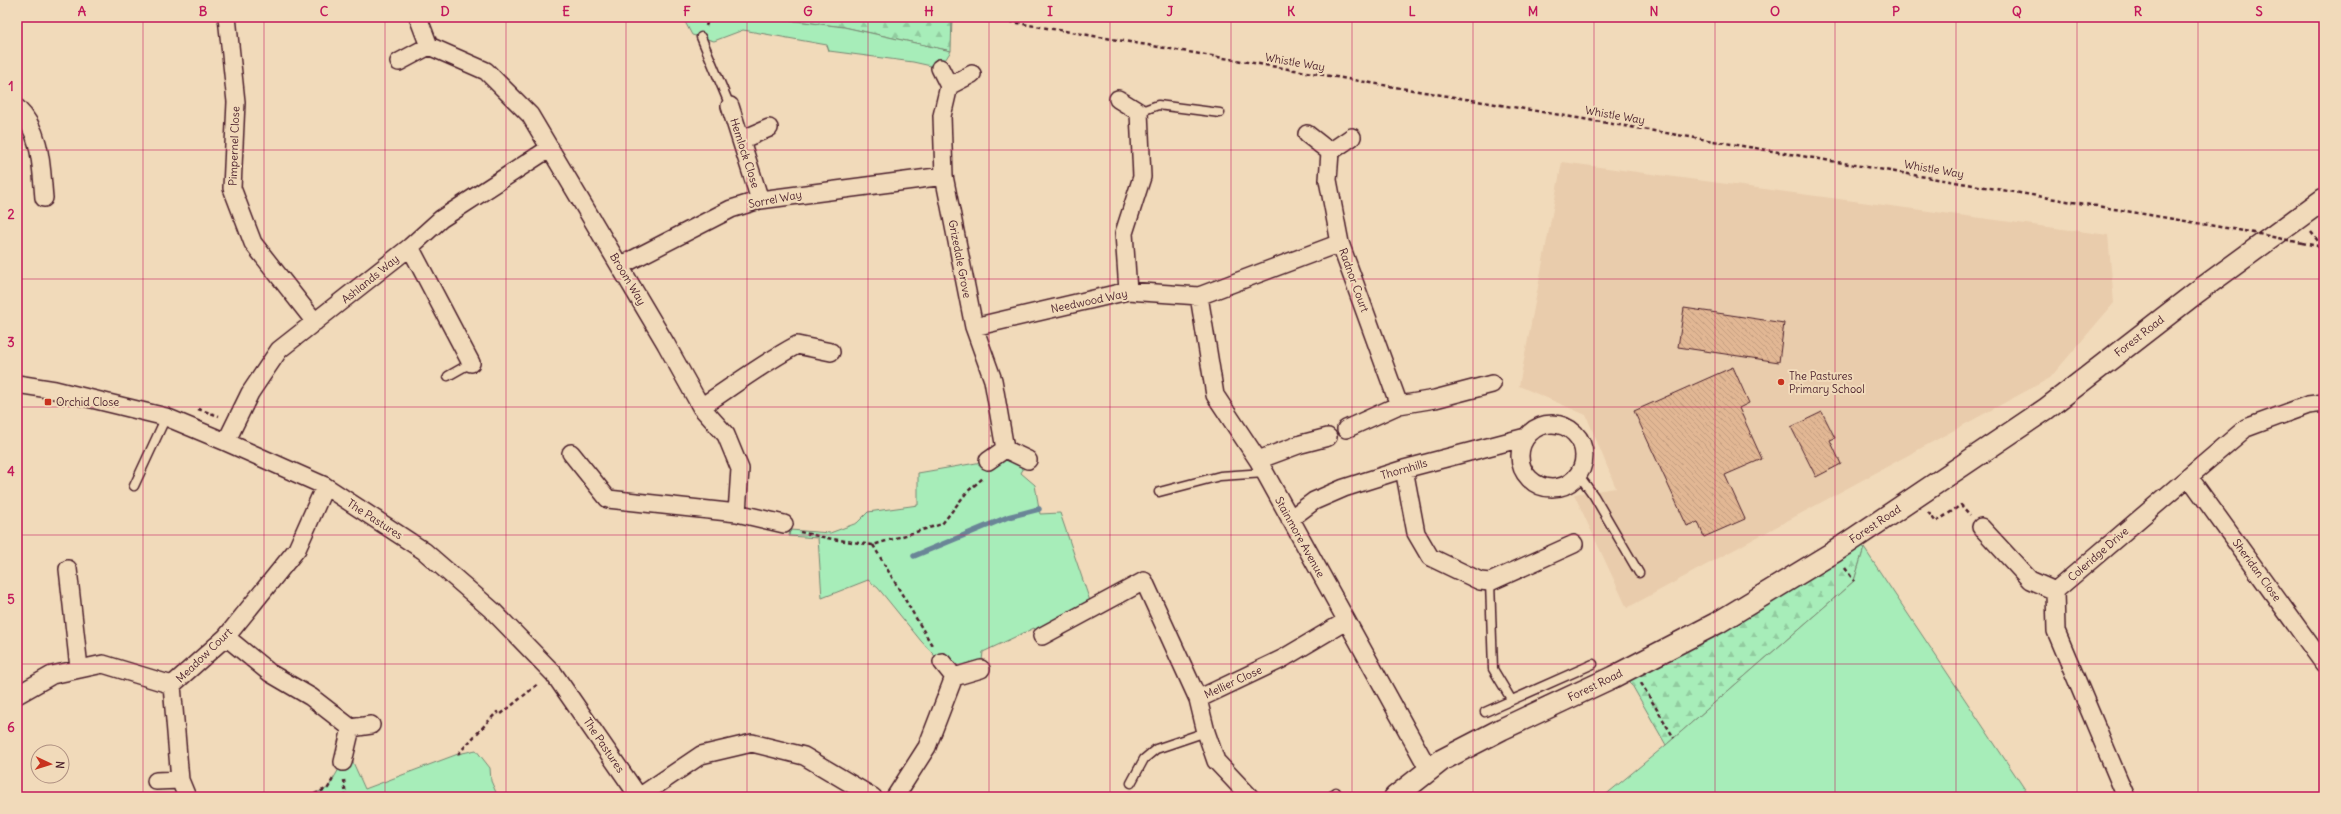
<svg xmlns="http://www.w3.org/2000/svg" width="2341" height="814" font-family="Delius,sans-serif">
<defs>
<pattern id="forest-firs" width="22" height="20" patternUnits="userSpaceOnUse"><rect width="22" height="20" fill="#a7edb9"/><path d="M5 1l3.5 6h-7zM16 11l3.5 6h-7z" fill="#91cb9f"/></pattern>
<pattern id="building-back-hatch" width="6" height="6" patternUnits="userSpaceOnUse"><rect width="6" height="6" fill="#e2b794"/><path d="M-1 5l2 2M0 0l6 6M5-1l2 2" fill="none" stroke="#c39d80"/></pattern>
</defs>
<rect width="100%" height="100%" fill="#f1daba"/>
<filter id="ink" filterUnits="userSpaceOnUse"><feTurbulence type="fractalNoise" baseFrequency=".025" numOctaves="2"/><feDisplacementMap in="SourceGraphic" scale="8" xChannelSelector="R" yChannelSelector="G"/><feConvolveMatrix kernelMatrix="1 2 1 2 8 2 1 2 1" color-interpolation-filters="sRGB"/></filter>
<g filter="url(#ink)">
<!-- built -->
<path fill="#e9ccac" d="M1562,162l546,73 6,68 -64,75 -423,230 -53,-114 42,-6 -30,-73 -67,-29z"/>
<!-- forest -->
<path fill="url(#forest-firs)" stroke="#788672" d="M763,17h189l-1,34 -107,-24z
M1856,537l8,11 -10,33 -188,164 -42,-74z"/>
<!-- park -->
<path fill="#a7edb9" stroke="#788672" d="M677,17h86l81,10 107,24 -11,17 -27,-6 -84,-11 -2,-6 -84,-15 -29,11 -22,-6 -8,-15z
M1005,449l23,11 -7,13 14,12 5,29 20,-1 32,94 -50,29 -8,-8 -51,24 -2,17 -27,8 -33,-36 -43,-53 -10,-8 -46,18 -4,-60 -29,-2 1,-6 40,3 27,-10 11,-11 50,-7v-32l70,-12z
M1864,548l166,249h-427l63,-52 188,-164z
M476,750l14,18 1,13 7,16 -189,-1 19,-8 15,-26 9,-2 13,29 93,-35z"/>
<g fill="none" stroke-linecap="round" stroke-linejoin="round">
<!-- stream -->
<path stroke="#6a8597" stroke-width="5.5" d="M914,556l94,-39 31,-8"/>
</g>
<!-- building -->
<path fill="url(#building-back-hatch)" stroke="#4a1f2b" d="M1684,308l100,15 -5,39 -101,-15z
M1733,367l16,36 -10,5 23,51 -37,16 20,44 -41,18 -6,-15 -11,4 -53,-115z
M1822,412l13,26 -5,2 11,24 -25,13 -25,-50z"/>
<g fill="none" stroke-linecap="round" stroke-linejoin="round">
<defs>
<path id="service" d="M701,37l29,69
M1139,112l19,-7 62,8
M448,376l23,-13
M1578,474l16,22 45,77
M134,486l32,-69
M1159,492l61,-16 45,-3
M1490,582l3,87 18,30
M1485,712l108,-48
M1131,783l13,-24 12,-10 50,-17
M1331,797l5,-5"/>
<path id="minor" d="M227,17l9,85 -4,86 21,55 62,79
M418,17l11,29 57,25 44,44 136,229 35,63 25,28 14,34 -3,44 -129,-14 -37,-46
M399,62l30,-16
M940,68l9,18 -7,30 2,60 30,151 19,53 12,69
M949,86l23,-12
M1118,99l21,13 3,65 -18,56 4,58
M730,106l30,94
M17,108c25,24 24,58 27,90
M1307,134l23,18
M741,140l28,-12
M1330,152l-2,28 12,63 59,162
M1330,152l22,-15
M410,247l61,116
M620,266l111,-57 29,-9 184,-24
M1199,296l16,99 43,65 171,310
M974,327l154,-36 71,5 141,-53
M17,384l38,6 111,27 60,25 99,44 99,65 69,60 61,63 85,123
M701,407c32,-21 62,-44 96,-62l34,7
M1520 456a32 32 0 1 1 64 0a32 32 0 1 1-64 0Z
M1346,429l53,-24 36,-6 57,-15
M226,442l24,-49 29,-43 131,-103 31,-28 109,-71
M1005,449l23,11
M1258,460l43,-16 27,-7
M988,461l17,-12
M1404,469l12,64 14,24 50,24 10,1 84,-38
M2189,477l135,187
M737,513l47,11
M1290,519l24,-18 30,-13 60,-19 122,-32
M1981,527l49,53 25,11
M68,569l11,99
M1042,636l102,-55 54,118
M226,637l44,36 41,24 40,31 -8,34
M954,677l27,-8
M172,685l8,95 7,17
M17,695l35,-20 51,-11 69,21 54,-48 71,-88 28,-63
M351,728l20,-3
M156,781l24,-1
M639,797l62,-42 51,-12 52,13 69,41
M895,797l32,-50 27,-70 -12,-15
M1250,797l-34,-36 -10,-29 -8,-33 84,-40 64,-38
M2126,797l-70,-166 -1,-40 191,-163 62,-23 16,-2"/>
<path id="tertiary" d="M1395,797l47,-37 60,-31 111,-52 106,-55 115,-70 212,-143 151,-117 127,-93"/>
</defs>
<!-- service casing -->
<use href="#service" stroke="#4a1f2b" stroke-width="11"/>
<!-- minor casing -->
<use href="#minor" stroke="#4a1f2b" stroke-width="20"/>
<!-- tertiary casing -->
<use href="#tertiary" stroke="#4a1f2b" stroke-width="24"/>
<!-- path -->
<path stroke="#4a1f2b" stroke-width="2.5" stroke-dasharray="4 3" stroke-linecap="butt" d="M982,17l1262,214
M706,26l3,-9
M2311,232l11,14
M2302,243l22,4
M198,409l21,7
M1928,512l8,10 25,-17 9,10
M800,532l32,7 41,6 69,-21 25,-32 16,-14
M873,545l60,102
M1845,568l9,13
M1641,683l33,55
M458,754l39,-42 3,3 38,-31
M344,780l2,17
M308,797l20,-9 6,-11"/>
<!-- service -->
<use href="#service" stroke="#f1daba" stroke-width="8"/>
<!-- minor -->
<use href="#minor" stroke="#f1daba" stroke-width="17"/>
<!-- tertiary -->
<use href="#tertiary" stroke="#f1daba" stroke-width="21"/>
<!-- path-bridge -->
<path stroke="#4a1f2b" stroke-width="2.5" stroke-dasharray="4 3" stroke-linecap="butt" d="M2244,231l58,12"/>
</g>
</g>
<!-- grid -->
<path fill="none" stroke="#c2185b" stroke-width="1" stroke-opacity="0.55" d="M143,17v780M264,17v780M385,17v780M506,17v780M626,17v780M747,17v780M868,17v780M989,17v780M1110,17v780M1231,17v780M1352,17v780M1473,17v780M1594,17v780M1715,17v780M1835,17v780M1956,17v780M2077,17v780M2198,17v780M17,150h2307M17,279h2307M17,407h2307M17,535h2307M17,664h2307"/>
<!-- markers -->
<g fill="#c8321e" stroke="#f1daba" stroke-width="1.5">
<circle cx="1781" cy="382" r="4"/>
<rect x="44" y="398" width="8" height="8" rx="2"/>
</g>
<g text-anchor="middle" stroke-width="4" stroke-linejoin="round" paint-order="stroke">
<!-- street labels -->
<g font-size="11" fill="#4a1f2b" stroke="#f1daba">
<text transform="translate(1295 62) rotate(10)" y="4">Whistle Way</text>
<text transform="translate(1615 115) rotate(10)" y="4">Whistle Way</text>
<text transform="translate(234 146) rotate(-88)" y="4">Pimpernel Close</text>
<text transform="translate(745 153) rotate(72)" y="4">Hemlock Close</text>
<text transform="translate(1934 169) rotate(10)" y="4">Whistle Way</text>
<text transform="translate(775 199) rotate(-11)" y="4">Sorrel Way</text>
<text transform="translate(960 259) rotate(79)" y="4">Grizedale Grove</text>
<text transform="translate(370 279) rotate(-39)" y="4">Ashlands Way</text>
<text transform="translate(628 279) rotate(59)" y="4">Broom Way</text>
<text transform="translate(1354 280) rotate(70)" y="4">Radnor Court</text>
<text transform="translate(1089 301) rotate(-12)" y="4">Needwood Way</text>
<text transform="translate(2139 336) rotate(-38)" y="4">Forest Road</text>
<text transform="translate(1404 469) rotate(-16)" y="4">Thornhills</text>
<text transform="translate(375 519) rotate(33)" y="4">The Pastures</text>
<text transform="translate(1875 524) rotate(-34)" y="4">Forest Road</text>
<text transform="translate(1300 537) rotate(61)" y="4">Stainmore Avenue</text>
<text transform="translate(2098 554) rotate(-41)" y="4">Coleridge Drive</text>
<text transform="translate(2257 570) rotate(54)" y="4">Sheridan Close</text>
<text transform="translate(204 655) rotate(-44)" y="4">Meadow Court</text>
<text transform="translate(1233 682) rotate(-25)" y="4">Mellier Close</text>
<text transform="translate(1595 685) rotate(-26)" y="4">Forest Road</text>
<text transform="translate(604 745) rotate(56)" y="4">The Pastures</text>
</g>
<!-- poi labels -->
<g font-size="11" fill="#4a1f2b" stroke="#f1daba" text-anchor="start">
<text x="1789" y="380">The Pastures<tspan x="1789" dy="13">Primary School</tspan></text>
<text x="56" y="406">Orchid Close</text>
</g>
</g>
<!-- margin -->
<rect width="2341" height="814" fill="none" stroke="#f1daba" stroke-width="44"/>
<!-- north arrow -->
<g transform="translate(50 764) rotate(94)"><circle r="19" fill="#f1daba" stroke="#ae8f81"/>
<path d="M0-3L7 15L0 10L-7 15Z" fill="#c8321e"/>
<text y="-6" font-size="11" font-weight="bold" text-anchor="middle" fill="#4a1f2b">N</text>
</g>
<rect x="22" y="22" width="2297" height="770" fill="none" stroke="#c2185b" stroke-width="1.5"/>
<g font-size="13" text-anchor="middle" font-weight="bold" fill="#c2185b">
<text x="82" y="16">A</text>
<text x="203" y="16">B</text>
<text x="324" y="16">C</text>
<text x="445" y="16">D</text>
<text x="566" y="16">E</text>
<text x="687" y="16">F</text>
<text x="808" y="16">G</text>
<text x="929" y="16">H</text>
<text x="1050" y="16">I</text>
<text x="1170" y="16">J</text>
<text x="1291" y="16">K</text>
<text x="1412" y="16">L</text>
<text x="1533" y="16">M</text>
<text x="1654" y="16">N</text>
<text x="1775" y="16">O</text>
<text x="1896" y="16">P</text>
<text x="2017" y="16">Q</text>
<text x="2138" y="16">R</text>
<text x="2259" y="16">S</text>
<text x="11" y="91">1</text>
<text x="11" y="219">2</text>
<text x="11" y="347">3</text>
<text x="11" y="476">4</text>
<text x="11" y="604">5</text>
<text x="11" y="732">6</text>
</g>
</svg>
